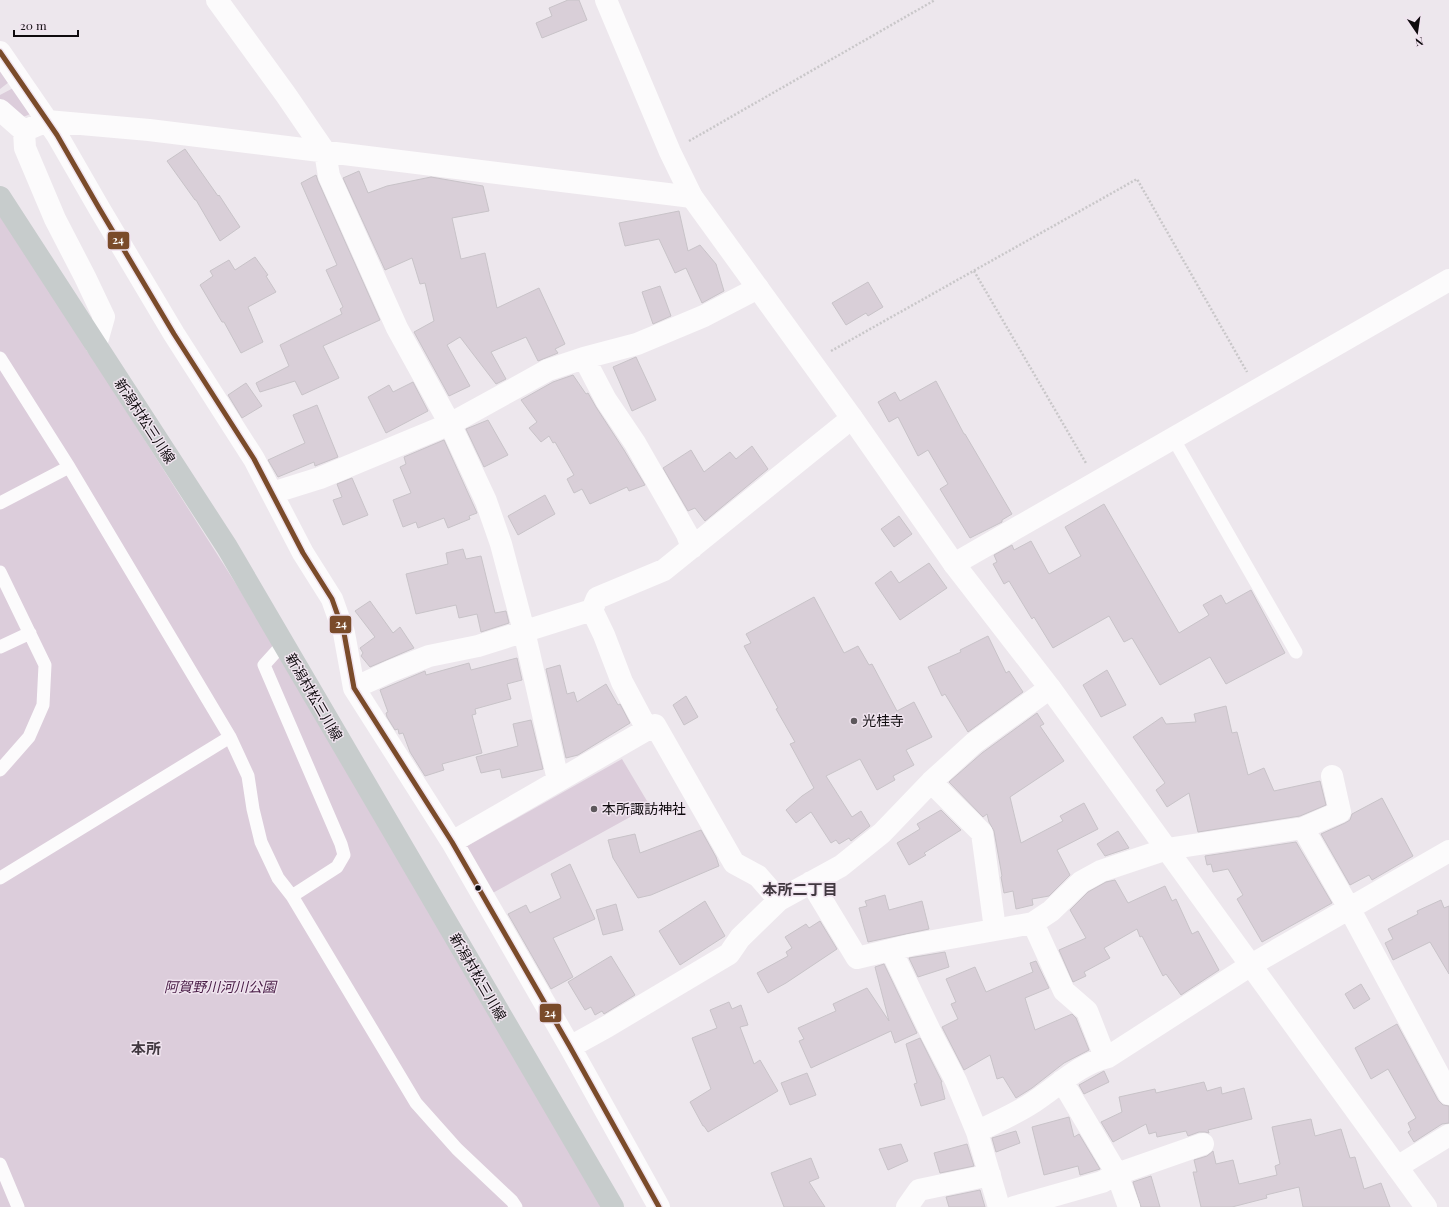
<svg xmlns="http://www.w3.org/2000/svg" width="1449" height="1207" font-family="'Playfair Display','Noto Sans JP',serif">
<rect width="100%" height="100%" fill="#ede7ed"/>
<!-- green -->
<path fill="#dccddb" d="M0,63l13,16 -13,10z
M17,86l16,27 -10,4 -23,-13v-9z
M0,212l257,405 350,590h-607z
M622,759l28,47 -161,89 -27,-46z"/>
<!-- building -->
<path fill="#d9cfd8" stroke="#c8c3c8" d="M568,0h11l8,20 -45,18 -6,-15 16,-7 -3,-8z
M185,149l33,47 1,-1 21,32 -20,14 -24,-41h-1l-28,-39z
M359,171l9,22 19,-7 44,-9 52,9 6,25 -37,7 9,41 24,-6 12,55 42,-20 26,56 -10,5 3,4 -20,8 -12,-24 -35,15 15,27 -10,5 -36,-47 -13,8 23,41 -21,10 -35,-64 20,-11 -9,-38 -5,1 -8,-26 -27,12 -42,-92z
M316,175l2,6 62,139 -57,26 16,32 -37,17 -7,-14 -35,11 -4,-9 33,-17 -9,-21 62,-31 -2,-5 3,-2 -17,-37 11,-5 -36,-82z
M679,211l9,40 12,-6 16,19 8,27 -22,12 -16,-35 -11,5 -16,-34 -34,7 -6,-23z
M255,257l13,18 -2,1 10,16 -28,15 15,35 -22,11 -17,-31h-2l-22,-37 13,-9 -3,-5 19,-11 6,10z
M868,282l15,25 -15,9 -2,-3 -20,12 -14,-22z
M660,286l11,30 -18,8 -11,-32z
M636,357l20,43 -24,11 -19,-44z
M573,375l13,19 2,-1 8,14 28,43 21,35 -16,6 -2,-4 -37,17 -8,-15 -8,4 -7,-14 7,-4 -19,-33 -2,1 -4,-7 -8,6 -12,-14 8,-6 -16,-22 32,-18z
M936,381l28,53h1l47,80 -10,6v2l-32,16 -30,-49 8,-5 -20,-34 -10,6 -20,-39 -9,5 -11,-20 17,-10 5,9z
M413,382l15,29 -42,22 -18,-36 21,-12 4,7z
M246,383l16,23 -20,12 -14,-23z
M317,405l21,52 -23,9 -1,-4 -36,15 -10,-17 37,-17 -12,-28z
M488,420l20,35 -24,12 -18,-38z
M444,440l33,73 -8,3 1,3 -22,9 -4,-10 -26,10 -2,-6 -13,5 -10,-27 18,-7 -11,-26 6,-3 -2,-7z
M752,446l16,23 -63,52 -10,-13 -7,3 -25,-43 28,-18 13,22 26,-20 6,7z
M352,478l16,37 -25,10 -10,-25 9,-3 -5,-13z
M545,495l10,19 -37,21 -10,-19z
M1104,504l75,129 30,-18 -6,-10 18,-10 5,9 25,-14 34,63 -59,31 -16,-27 -50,28 -28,-47 -8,4 -15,-26 -56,32 -19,-31 -2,2 -23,-38 -5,3 -11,-20 4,-2 -3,-7 18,-10 2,5 17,-9 18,33 32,-18 -16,-29z
M899,516l13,18 -18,13 -13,-18z
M463,549l3,10 15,-3 14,57 11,-2 3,12 -28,9 -4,-18 -18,4 -3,-13 -40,9 -10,-40 42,-10 -2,-11z
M929,563l18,25 -47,32 -25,-37 16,-12 8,12z
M814,597l30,56 14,-7 11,19 3,-1 25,47 17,-9 18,35 -26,13 8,15 -21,11 2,4 -18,10 -17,-31 -34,17 26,41 9,-6 9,15 -19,15 -2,-3 -10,6 -3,-4 -5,3 -20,-31 -15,11 -10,-13 16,-14 12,-8 -24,-44 5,-2 -19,-33 2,-1 -34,-62 7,-3 -5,-9z
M370,601l23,32 7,-6 14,21 -44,19 -9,-11 2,-3 -3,-5 15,-11 -20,-26z
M988,636l18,37 3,-2 14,21 -55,40 -23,-38 -3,2 -14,-29 33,-15 -1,-2z
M517,658l5,22 -15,4 4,15 -36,10 1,5 -4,1 10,38 -40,11 2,6 -19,6 -15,-24 -7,-19 -4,1 -1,-5 -3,1 -8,-13 -1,-4 2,-1 -8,-22 45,-19 1,4 43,-12 2,7z
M560,665l7,29 7,-2 3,10 29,-18 12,21 2,-1 10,19 -52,32 -12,3 -20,-89z
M1107,670l19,35 -25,12 -18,-32z
M686,696l12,21 -14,8 -11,-20z
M1226,706l6,27 5,-1 11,43 16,-7 10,23 46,-10 6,24 -26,11 -102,16 -9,-39 -22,14 -11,-17 9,-7 -32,-46 29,-20 4,7 30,-2 -2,-8z
M1037,713l7,11 -4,2 24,35 -54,36 11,46 42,-22 -3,-5 24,-13 14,26 -41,21 13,25 -21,21 -17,3 1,6 -17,4 -3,-18 -9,2 -3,-16 1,-1 -8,-45 -5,-9 -2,-8 -4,3 -34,-35 33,-29z
M531,720l12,49 -41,9 -2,-9 -19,4 -5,-16 42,-11 -5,-22z
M1382,798l31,58 -41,24 -3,-5 -19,10 -29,-51 24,-11 5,-3 2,-6z
M941,810l20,20 -37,23 2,2 -17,10 -12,-22 23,-14 -3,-5z
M701,830l15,27 3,9 -68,29 -13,3 -25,-40 -5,-18 27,-6 5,19z
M1118,831l11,17 -24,8 -8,-12z
M1296,842l36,61 -70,39 -25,-43 6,-4 -15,-26 -15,3 -2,-8 -4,1 -2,-9z
M570,864l25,55 -42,19 20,39 -22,12 -43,-75 18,-9 4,8 31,-15 -10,-24z
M1115,880l13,23 37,-17 7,15 4,-2 16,35 6,-3 21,39 -38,25 -15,-21 -3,2 -21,-40 -2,1 -3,-8 -33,19 6,10 -26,14 2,4 -13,6 -14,-32 27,-12 -16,-28 18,-18 18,-10z
M885,895l4,15 33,-9 7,28 -61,13 -9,-34 8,-2 -2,-5z
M1441,900l3,8 5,-2v68l-19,-32 -37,18 -8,-17 8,-4 -5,-10 30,-15 -1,-3z
M705,901l20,35 -45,29 -21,-34z
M616,904l7,26 -20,5 -7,-25z
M820,921l17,28 -51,34 -18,10 -11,-20 31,-17 -2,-4 6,-4 -7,-11 21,-13 3,4z
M945,952l4,15 -31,10 -9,-19z
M611,956l24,39 -31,19 -2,-3 -7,4 -4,-8 -6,3 -17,-28z
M1036,961l13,27 -24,10 10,32 37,-16 4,4 13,32 -25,13 -32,25 -16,10 -13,-21 -6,2 -7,-24 -26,15 -22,-43 16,-8 -7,-15 5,-2 -10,-23 29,-12 11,25 47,-20 -3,-9z
M884,964l33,69 -22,10 -4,-12 -80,37 -12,-27 5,-2 -6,-11 38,-17 -3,-7 34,-16 22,33 -14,-54z
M1361,984l9,15 -16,10 -9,-15z
M729,1002l3,7 9,-4 7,20 -8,2 14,37 6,-4 18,31 -70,41 -4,-6h-1l-13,-24 21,-13 -19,-51 25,-10 -7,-18z
M1397,1024l41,76 5,5 6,1v17l-7,1 -28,18 -6,-10 3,-2 -3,-7 8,-5 -28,-49 -17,10 -16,-31z
M920,1038l22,44h-1l4,17 -24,7 -7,-22 3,-1 -11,-39z
M1104,1071l5,11 -25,12 -5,-9z
M807,1073l9,22 -26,10 -9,-22z
M1204,1082l3,9 14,-4 1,7 22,-6 8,31 -44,11 1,3 -4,-1h-6l-11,4 -2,-5 -29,6 -1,-5 -7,2 -3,-10 -33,18 -12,-20 21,-10 -3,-15 36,-8 1,4z
M1069,1117l5,20 5,-3 21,35 -20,6 -2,-9 -34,9 -12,-48z
M1311,1119l4,17 26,-7 9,29 5,-1 9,32 17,-6 9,24h-87l-4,-20 -33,8 1,3 -35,9h-31l-8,-35h4l-3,-12 13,-4 6,-5 3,13 17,-4 6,24 38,-9 -2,-9 5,-2 -8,-37z
M1016,1131l4,12 -24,9 -4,-14z
M901,1144l7,17 -20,9 -9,-21z
M967,1144l7,22 -34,7 -6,-20z
M811,1158l8,20 -10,4 16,25h-41l-13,-34z
M1151,1176l9,31h-19l-8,-25z
M980,1190l5,17h-36l-3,-10z"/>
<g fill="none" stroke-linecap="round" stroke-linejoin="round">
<!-- path -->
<path stroke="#c9c7c9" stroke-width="2.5" stroke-dasharray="2 2" stroke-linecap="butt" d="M689,141l246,-141
M974,271l112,192
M831,351l306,-172 110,193"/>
<!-- service -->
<path stroke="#fcfbfc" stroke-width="13" d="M0,358l69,109 161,270 18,39 5,33 8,33 17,36 14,18 124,207 41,46 55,52 4,6
M1173,438l123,214
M0,503l69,-36
M0,572l45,93 -2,40 -14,32 -29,33
M283,644l-19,21 77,179 3,11 -7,12 -45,29
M0,647l30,-14
M0,878l230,-141
M0,1164l18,43"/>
<!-- minor -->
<path stroke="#fcfbfc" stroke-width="22" d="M217,0l69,95 39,57 4,24 68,152 53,96 36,77 15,43 23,87 34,149
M0,52l57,83 42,73 75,126 80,125 49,94 29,46 12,34 10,55 98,154 118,205 89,160
M0,110l24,21 1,17 30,71 30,58 19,40 -8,28
M24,131l23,-10 102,9 543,67
M584,358l22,42 29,43 52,91 5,14
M272,493l48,-15 130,-54 98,-54 36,-12 53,-14 67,-28 54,-28
M954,564l495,-284
M592,610l12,25 18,47 25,47
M354,688l37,-17 38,-15 49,-10 114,-36 5,-12 67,-28 188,-152
M931,782l51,51 13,96
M1303,828l46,80 100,186
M452,842l203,-117 79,138 24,13 21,24
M811,882l46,76 54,-13 122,-22 18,-12 30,-29 20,-11 66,-22 136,-21 37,-16 -8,-36
M1033,923l31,68 23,20 18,46
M891,950l41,85 24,46 21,51 22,75
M570,1047l38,-21 121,-72 11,-16 39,-38 62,-34 41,-33 49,-51 43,-39 76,-55
M1062,1081l55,93 12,33
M977,1132c17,-9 36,-17 52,-27 26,-16 49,-41 79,-48l143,-92 198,-114
M1397,1167l52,-32
M907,1207l12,-17 71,-15
M1014,1207l88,-25 15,-8 86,-30"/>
<!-- tertiary -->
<path stroke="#fcfbfc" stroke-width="22" d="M606,0l64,152 22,45 160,221 102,146 96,124 376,519"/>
<!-- primary -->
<path stroke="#c7cccc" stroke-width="22" d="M0,197l227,350 386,660"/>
<defs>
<path id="bus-1" d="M0,52l57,83 42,73 75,126 80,125 49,94 29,46 12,34 10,55 98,154 118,205 89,160"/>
</defs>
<!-- bus-1 casing -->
<use href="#bus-1" stroke="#f0e4ef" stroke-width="8"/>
<!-- bus-1 -->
<use href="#bus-1" stroke="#7a4b2a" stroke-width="5"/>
</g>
<!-- markers -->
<g fill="#5d585c" stroke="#f0e4ef" stroke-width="1.5">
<circle cx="854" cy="721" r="4"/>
<circle cx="594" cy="809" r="4"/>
</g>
<circle fill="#0f0b0e" stroke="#f0e4ef" stroke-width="1.5" cx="478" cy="888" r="3.5"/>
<g text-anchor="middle" stroke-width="3" stroke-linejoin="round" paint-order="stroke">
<!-- street labels -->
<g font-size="14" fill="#0f0b0e" stroke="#f0e4ef">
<text transform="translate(145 421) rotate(57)" y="5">新潟村松三川線</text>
<text transform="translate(314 697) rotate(60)" y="5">新潟村松三川線</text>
<text transform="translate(478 977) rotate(60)" y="5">新潟村松三川線</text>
</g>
<!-- poi labels -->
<g font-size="14" fill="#0f0b0e" stroke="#f0e4ef" text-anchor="start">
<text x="862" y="726">光桂寺</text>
<text x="602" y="814">本所諏訪神社</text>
</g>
<!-- park labels -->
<g font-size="14" font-style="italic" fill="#471a44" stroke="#f0e4ef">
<text x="220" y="992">阿賀野川河川公園</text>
</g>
<!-- neighbourhood labels -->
<g font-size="15" font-weight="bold" fill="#413840" stroke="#f0e4ef">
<text x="800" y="895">本所二丁目</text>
<text x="146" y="1054">本所</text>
</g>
</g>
<g stroke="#f0e4ef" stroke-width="1.5">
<rect x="107" y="231" width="23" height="19" rx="4" fill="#7a4b2a"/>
<rect x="329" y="615" width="23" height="19" rx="4" fill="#7a4b2a"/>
<rect x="539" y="1003" width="23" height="20" rx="4" fill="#7a4b2a"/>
</g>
<g font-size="11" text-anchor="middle" font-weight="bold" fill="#fff">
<text x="118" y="244">24</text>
<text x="341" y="628">24</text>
<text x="550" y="1017">24</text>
</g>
<!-- north arrow -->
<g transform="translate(1417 32) rotate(167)" stroke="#f0e4ef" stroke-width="3" paint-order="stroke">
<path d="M0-3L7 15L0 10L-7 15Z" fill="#0f0b0e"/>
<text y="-6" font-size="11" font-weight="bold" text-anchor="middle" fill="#0f0b0e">N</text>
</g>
<!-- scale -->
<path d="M14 30v6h64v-6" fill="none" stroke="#0f0b0e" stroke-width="2"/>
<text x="20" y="30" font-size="12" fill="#0f0b0e" stroke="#f0e4ef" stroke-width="3" paint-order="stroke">20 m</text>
</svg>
